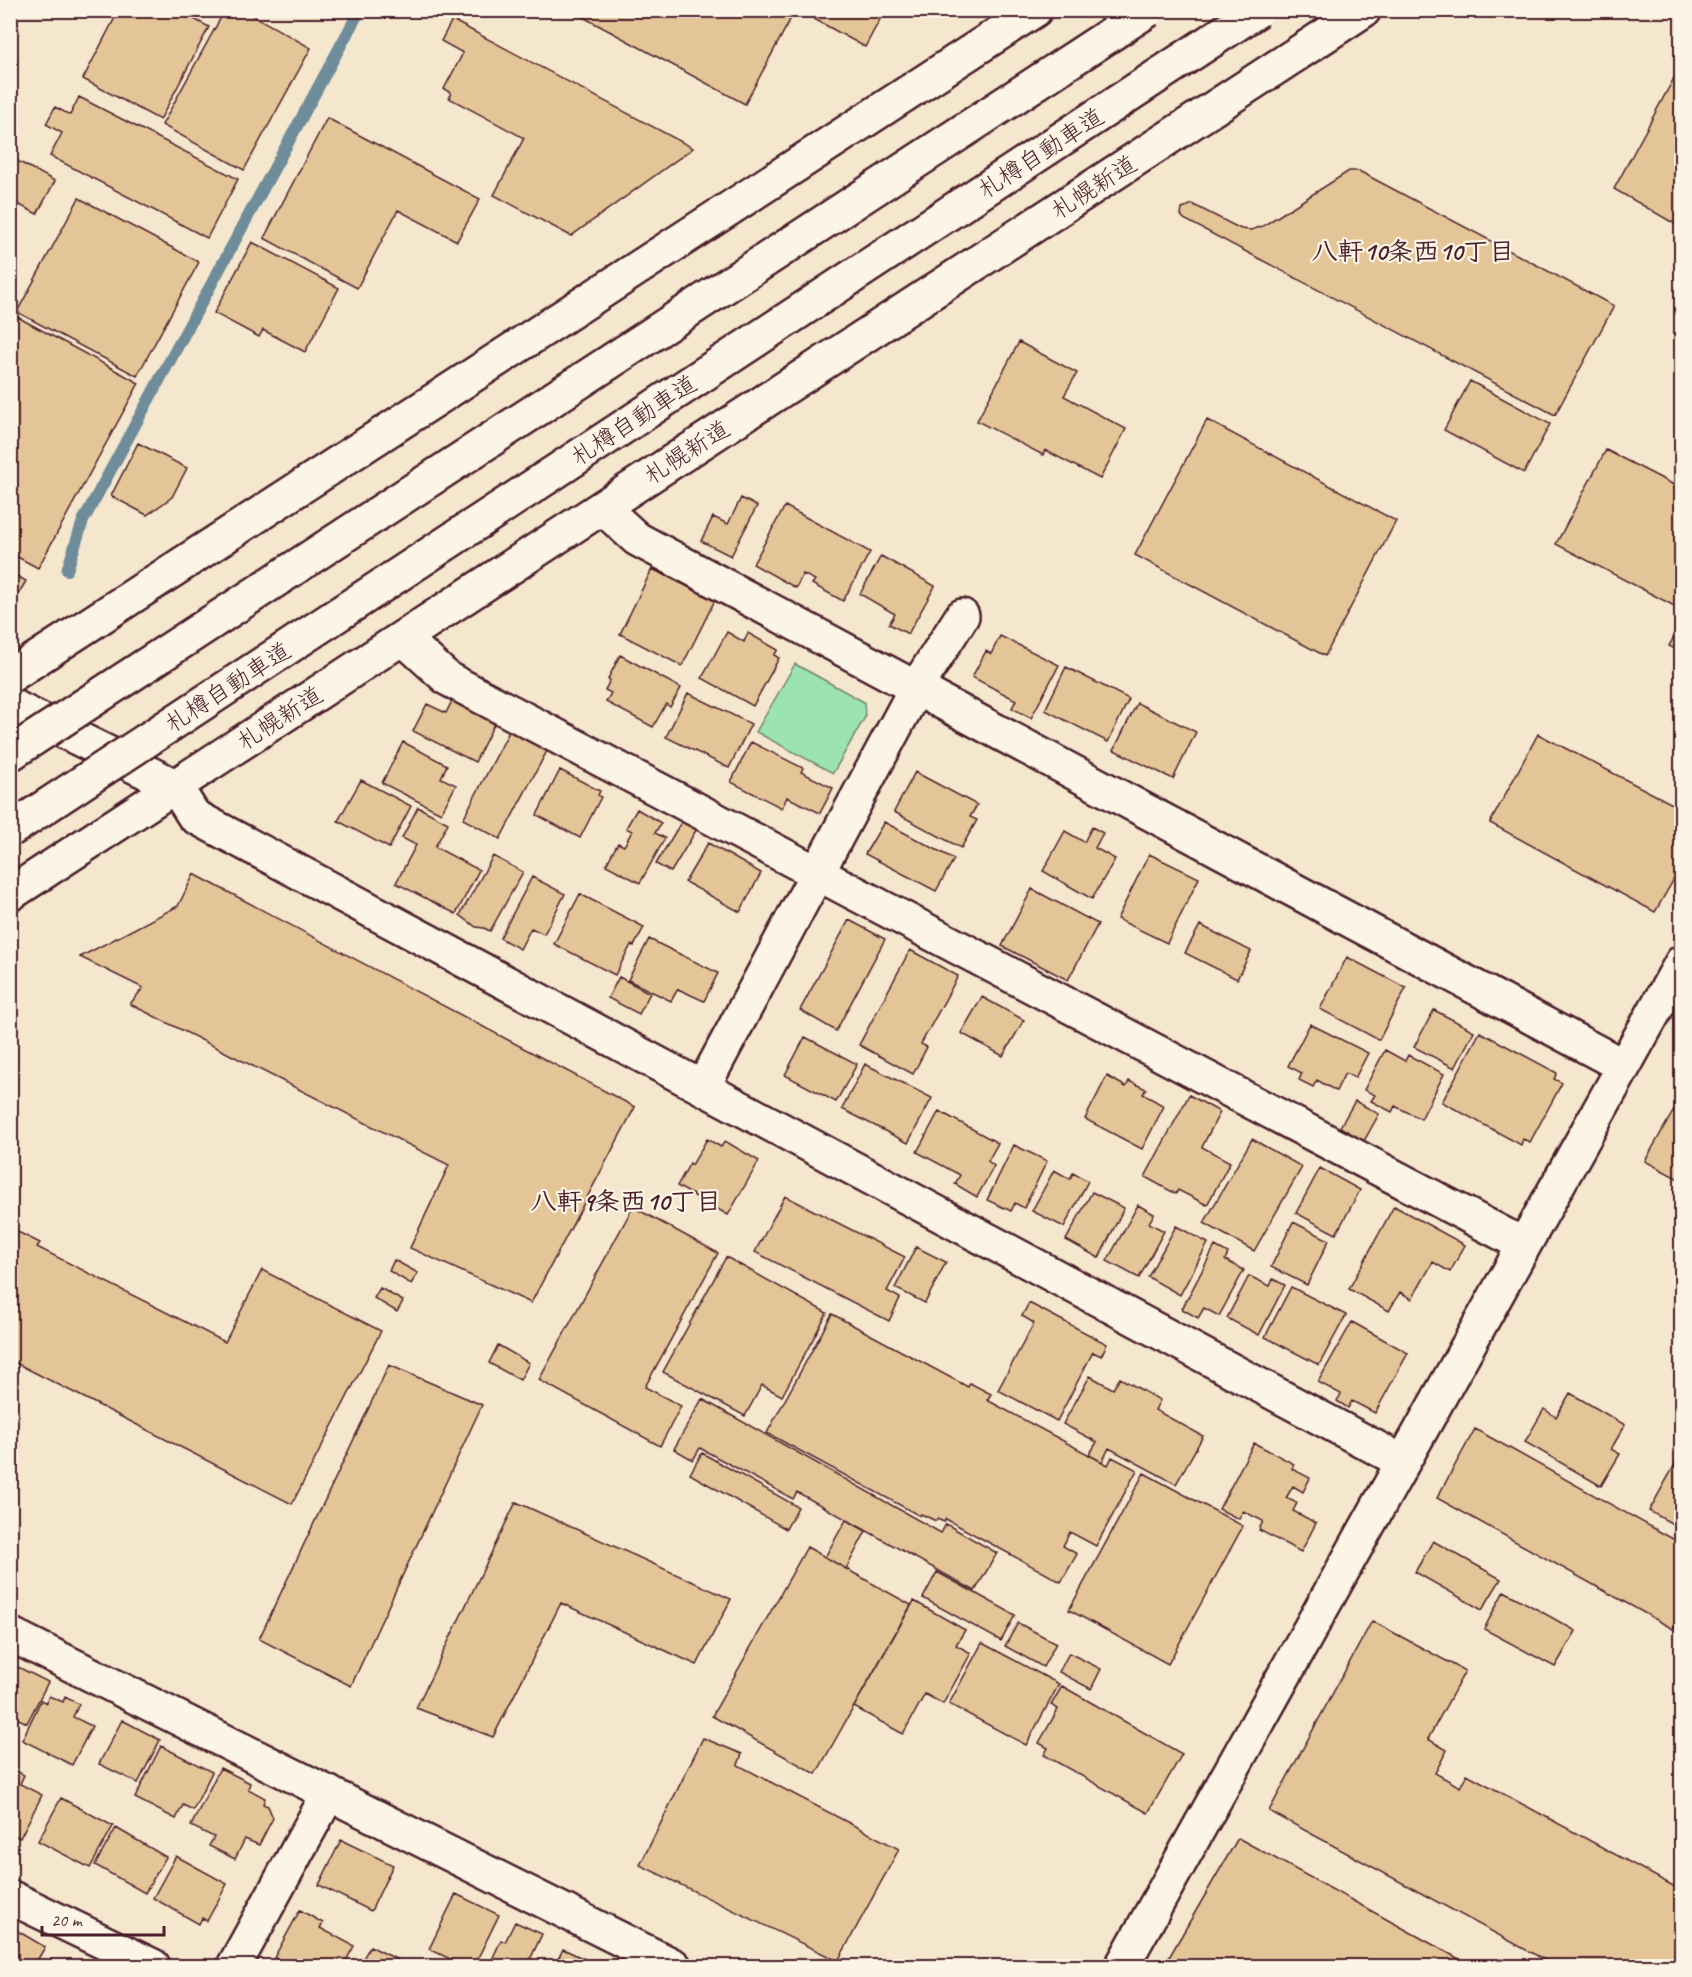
<svg xmlns="http://www.w3.org/2000/svg" width="1692" height="1977" font-family="Caveat,'Klee One',sans-serif">
<rect width="100%" height="100%" fill="#f5e7ce"/>
<filter id="ink" filterUnits="userSpaceOnUse"><feTurbulence type="fractalNoise" baseFrequency=".0167" numOctaves="2"/><feDisplacementMap in="SourceGraphic" scale="12" xChannelSelector="R" yChannelSelector="G"/><feConvolveMatrix kernelMatrix="1 2 1 2 8 2 1 2 1" color-interpolation-filters="sRGB"/></filter>
<g filter="url(#ink)">
<!-- green -->
<path fill="#9be4b2" stroke="#72826e" stroke-width="1.5" d="M795,664l69,38 1,15 -32,56 -77,-41z"/>
<g fill="none" stroke-linecap="round" stroke-linejoin="round">
<!-- stream -->
<path stroke="#6e8c9a" stroke-width="12" d="M67,570l16,-49 277,-511"/>
</g>
<!-- building -->
<path fill="#e4c597" stroke="#4a1f2b" stroke-width="1.5" d="M119,10h58l32,17 -49,93 -77,-41z
M225,10h18l68,38 -67,122 -82,-45z
M570,10h203l17,10 -45,84z
M798,10h87l-20,37z
M452,20l241,128 -122,88 -77,-41 30,-57 -75,-40 2,-5 -7,-4 19,-36 -22,-12z
M1680,67l2,1v160l-68,-39z
M79,97l159,82 -31,59 -157,-82 12,-23 -16,-9 9,-17 15,8z
M327,118l153,81 -23,42 -59,-31 -41,78 -93,-50z
M10,157l45,24 -18,33 -27,-14z
M1349,171h10l255,135 -59,109 -371,-196 -3,-4 1,-6 10,-5 49,25 10,1 12,-4z
M79,198l120,64 -62,114 -120,-64z
M252,242l87,46 -34,64 -42,-22 -4,7 -45,-24z
M10,313l129,70 -101,185 -28,-15z
M1019,342l58,31 -13,23 62,33 -26,50 -55,-29 -2,5 -66,-34z
M1470,381l80,43 -26,49 -80,-43z
M1207,420l189,101 -71,135 -190,-101z
M138,443l49,25 -15,29 -25,18 -36,-19z
M1606,450l76,39v121l-126,-66z
M741,498l16,8 -26,50 -30,-15 12,-24 15,7z
M785,506l85,46 -27,49 -31,-17 3,-4 -12,-6 -7,14 -43,-24z
M881,556l54,30 -27,48 -19,-10 6,-10 -35,-20z
M652,569l63,31 -33,66 -62,-32z
M10,572l16,9 -14,24 -2,-1z
M1682,622v30l-13,-6z
M727,632l17,10 4,-9 30,17 -4,5 5,3 -26,48 -51,-28z
M1000,636l59,29 -28,53 -19,-10 4,-8 -44,-23 14,-26 5,3z
M620,655l61,33 -11,19 -4,-3 -13,23 -47,-25 5,-9 -6,-3 5,-10 -2,-1z
M1066,667l63,32 -21,43 -63,-32z
M688,693l63,31 -22,44 -63,-31z
M452,701l43,21 -20,40 -62,-31 14,-27 19,9z
M1137,703l59,29 -23,47 -59,-29z
M511,728l37,21 -48,90 -37,-20z
M1538,734l144,75v56l-27,47 -165,-89z
M403,742l44,23 -6,13 15,7 -15,28 -59,-30z
M751,742l52,26 -2,4 32,16 -13,25 -33,-16 -5,11 -51,-26z
M560,770l40,21 -2,4 3,2 -21,41 -43,-23z
M915,772l62,33 -7,12 7,3 -16,28 -67,-36z
M361,780l50,26 -22,42 -51,-27z
M418,807l30,16 -13,24 44,23 -23,44 -60,-31 20,-38 -14,-7z
M637,809l24,14 -6,10 10,5 -25,45 -34,-18 12,-22 6,3 8,-15 -6,-3z
M683,819l15,8 -27,45 -15,-8z
M884,822l70,37 -18,32 -71,-37z
M1092,827l11,6 -8,15 20,11 -23,40 -49,-28 22,-40 19,11z
M708,843l53,30 -21,39 -55,-30z
M1149,854l50,24 -32,65 -50,-24z
M493,856l30,16 -33,59 -6,-3 -8,-1 -16,-12z
M194,874l441,233 -104,196 -121,-55 39,-83 -319,-161 13,-16 -63,-31 98,-51z
M532,877l33,17 -21,40 -13,-6 -11,21 -20,-11z
M1032,889l66,35 -30,56 -66,-34z
M580,894l64,33 -10,19 -3,-1 -16,30 -61,-31z
M849,920l36,19 -49,92 -36,-21z
M1200,925l51,26 -14,28 -52,-26z
M649,939l69,34 -14,28 -26,-12 -7,12 -43,-21z
M910,950l48,26 -37,68 6,3 -14,27 -54,-29z
M1347,957l59,31 -27,52 -59,-31z
M619,977l31,16 -11,21 -31,-16z
M982,997l42,23 -21,36 -42,-23z
M1434,1010l40,21 -19,37 -41,-21z
M1310,1024l58,29 -13,25 -10,-5 -9,18 -19,-11 -4,7 -14,-7 3,-7 -14,-7z
M1480,1032l77,41 -3,6 8,4 -32,59 -7,-3 -2,6 -79,-43z
M805,1037l52,27 -21,38 -51,-27z
M1385,1050l20,11 3,-6 36,19 -23,45 -26,-13 -3,6 -21,-11 4,-6 -11,-5z
M865,1064l67,34 -24,45 -66,-34z
M1107,1076l19,11 3,-6 17,8 -3,5 21,12 -22,43 -57,-30z
M1189,1095l31,17 -18,35 28,15 -23,43 -29,-15 -2,4 -31,-17z
M1682,1096v85l-37,-20z
M1355,1101l24,13 -15,27 -24,-14z
M939,1111l59,32 -10,18 6,5 -17,31 -22,-13 5,-9 -43,-23z
M707,1139l14,8 4,-6 34,20 -31,54 -51,-29 13,-23 2,2z
M1252,1139l50,28 -48,84 -50,-28z
M1014,1145l33,16 -23,47 -9,-5 -4,8 -24,-11z
M1320,1168l40,22 -24,44 -40,-21z
M1054,1170l16,9 3,-6 15,8 -24,46 -32,-16z
M1092,1192l32,16 -25,50 -33,-18z
M785,1196l120,61 -18,34 13,7 -11,23 -134,-69z
M1138,1205l16,9 -5,9 15,8 -25,47 -32,-17z
M1394,1206l71,39 -15,27 -17,-10 -21,37 -12,-7 -11,19 -40,-22z
M633,1207l85,46 -73,134 36,19 -21,40 -121,-66z
M1293,1222l36,18 -22,45 -36,-18z
M1176,1226l32,17 -28,52 -32,-18z
M10,1228l30,15 -3,4 188,95 37,-72 119,61 -89,173 -282,-144z
M1215,1246l13,7 -3,7 19,10 -25,46 -15,-8 -6,10 -16,-9z
M916,1247l30,15 -21,41 -30,-15z
M726,1257l101,56 -45,83 -20,-11 -17,31 -82,-44z
M394,1260l24,13 -7,11 -22,-13z
M1249,1276l21,10 3,-7 12,6 -26,50 -32,-17z
M1291,1287l55,28 -27,50 -54,-28z
M380,1288l23,13 -6,11 -23,-14z
M1029,1303l78,41 -6,12 -8,-4 -36,69 -59,-31 36,-67 -12,-7z
M832,1314l136,73 2,-4 21,11 -4,6 121,65 4,-8 25,13 -41,76 -26,-14 -7,14 14,8 -16,28 -115,-63 -2,3 -7,-3 -1,2 -15,-7 -1,2 -153,-83z
M1352,1322l56,31 -33,60 -23,-12 -4,7 -11,-7 4,-7 -23,-12z
M498,1345l31,18 -9,17 -31,-17z
M389,1365l93,40 -131,281 -92,-47z
M1090,1376l23,13 7,-11 40,22 -5,10 48,26 -27,48 -67,-36 -7,14 -13,-7 8,-13 -34,-18z
M1570,1393l55,32 -14,24 9,5 -19,32 -76,-44 19,-33 12,8z
M702,1399l239,134 5,-9 51,29 -22,38 -178,-99 -4,7 -93,-51 -7,12 -19,-11z
M1475,1429l207,115v70l-9,15 -236,-131z
M1254,1443l40,21 -2,5 18,9 -7,14 -10,-6 -7,12 11,5 -4,8 23,12 -15,29 -42,-22 4,-9 -20,-10 -4,8 -20,-10z
M1682,1452v77l-33,-18z
M702,1453l96,54 -12,22 -96,-55z
M1144,1473l99,53 -75,138 -99,-54z
M516,1502l215,97 -34,66 -136,-62 -68,134 -77,-29z
M846,1520l20,11 -20,38 -21,-12z
M1433,1541l68,38 -19,31 -67,-38z
M807,1547l104,58 -95,169 -104,-58z
M937,1572l78,43 -14,26 -78,-43z
M1504,1591l72,40 -21,36 -71,-38z
M914,1601l51,29 -9,15 15,8 -28,51 -18,-10 -22,40 -49,-27z
M1372,1621l93,50 -37,68 19,11 -12,23 25,14 7,-13 210,114 5,-8v86h-126l-287,-155z
M1018,1623l38,20 -13,24 -38,-21z
M982,1643l77,41 -33,61 -77,-41z
M1069,1653l32,16 -10,20 -32,-17z
M10,1663l38,19 -21,41 -17,-8z
M1062,1686l120,68 -34,59 -104,-58 4,-7 -9,-5 19,-34 -7,-4z
M49,1696l14,6 2,-5 14,7 -6,13 19,9 -20,39 -50,-25 19,-40 5,3z
M122,1720l38,20 -22,43 -39,-19z
M703,1738l39,16 -4,11 161,84 -61,112 -198,-96z
M161,1746l51,26 -19,38 -10,-5 -7,14 -41,-21z
M10,1768l14,7 -4,9 22,11 -22,43 -10,-4z
M220,1768l30,15 -2,6 17,9 -2,6 5,2 5,12 -14,27 -14,-6 -10,20 -26,-13 5,-9 -23,-11z
M61,1798l52,28 -23,42 -52,-27z
M116,1828l50,29 -21,36 -50,-28z
M1238,1838l234,128h-308z
M341,1840l52,25 -22,46 -52,-26z
M176,1856l51,28 -20,37 -5,-3 -3,6 -46,-26z
M456,1894l43,21 -25,51h-9l-36,-17z
M300,1910l23,13 -3,5 34,18 -11,20h-53l-16,-8z
M515,1922l27,12 -15,32h-38l12,-26 4,2z
M11,1927l34,20 -11,19h-24z
M370,1946l38,19 -1,1h-48z
M563,1949l37,17h-45z"/>
<g fill="none" stroke-linecap="round" stroke-linejoin="round">
<defs>
<path id="minor" d="M603,508l34,31 986,527
M403,638l45,41 1076,566
M10,705l165,81 19,30 1209,646
M703,1087l213,-399 46,-72
M10,1634l664,332
M10,1897l143,69
M234,1966l95,-173
M1122,1966l560,-1004"/>
<path id="trunk" d="M10,676l1025,-666
M10,894l1354,-884"/>
</defs>
<!-- minor casing -->
<use href="#minor" stroke="#4a1f2b" stroke-width="38"/>
<!-- trunk casing -->
<use href="#trunk" stroke="#4a1f2b" stroke-width="38"/>
<!-- minor -->
<use href="#minor" stroke="#fcf5e5" stroke-width="33"/>
<!-- trunk -->
<use href="#trunk" stroke="#fcf5e5" stroke-width="33"/>
<defs>
<path id="motorway-bridge" d="M10,754l1138,-744
M10,830l1248,-820"/>
</defs>
<!-- motorway-bridge casing -->
<use href="#motorway-bridge" stroke="#4a1f2b" stroke-width="38" stroke-linecap="butt"/>
<!-- motorway-bridge -->
<use href="#motorway-bridge" stroke="#fcf5e5" stroke-width="33"/>
</g>
</g>
<g text-anchor="middle" stroke-width="4.5" stroke-linejoin="round" paint-order="stroke">
<!-- street labels -->
<g font-size="24" fill="#4a1f2b" stroke="#fcf5e5">
<text transform="translate(1041 153) rotate(-33)" y="8">札樽自動車道</text>
<text transform="translate(1094 187) rotate(-33)" y="8">札幌新道</text>
<text transform="translate(634 420) rotate(-33)" y="8">札樽自動車道</text>
<text transform="translate(687 452) rotate(-33)" y="8">札幌新道</text>
<text transform="translate(228 687) rotate(-33)" y="8">札樽自動車道</text>
<text transform="translate(280 718) rotate(-33)" y="8">札幌新道</text>
</g>
<!-- neighbourhood labels -->
<g font-size="26" font-weight="bold" fill="#4a1f2b" stroke="#fcf5e5">
<text x="1413" y="260">八軒10条西10丁目</text>
<text x="626" y="1210">八軒9条西10丁目</text>
</g>
</g>
<!-- margin -->
<rect width="1692" height="1977" fill="none" stroke="#fcf5e5" stroke-width="36"/>
<rect x="18" y="18" width="1656" height="1941" fill="none" stroke="#4a1f2b" stroke-width="2" filter="url(#ink)"/>
<!-- scale -->
<path d="M42 1926v9h122v-9" fill="none" stroke="#4a1f2b" stroke-width="3"/>
<text x="51" y="1926" font-size="18" fill="#4a1f2b" stroke="#fcf5e5" stroke-width="4.5" paint-order="stroke">20 m</text>
</svg>
